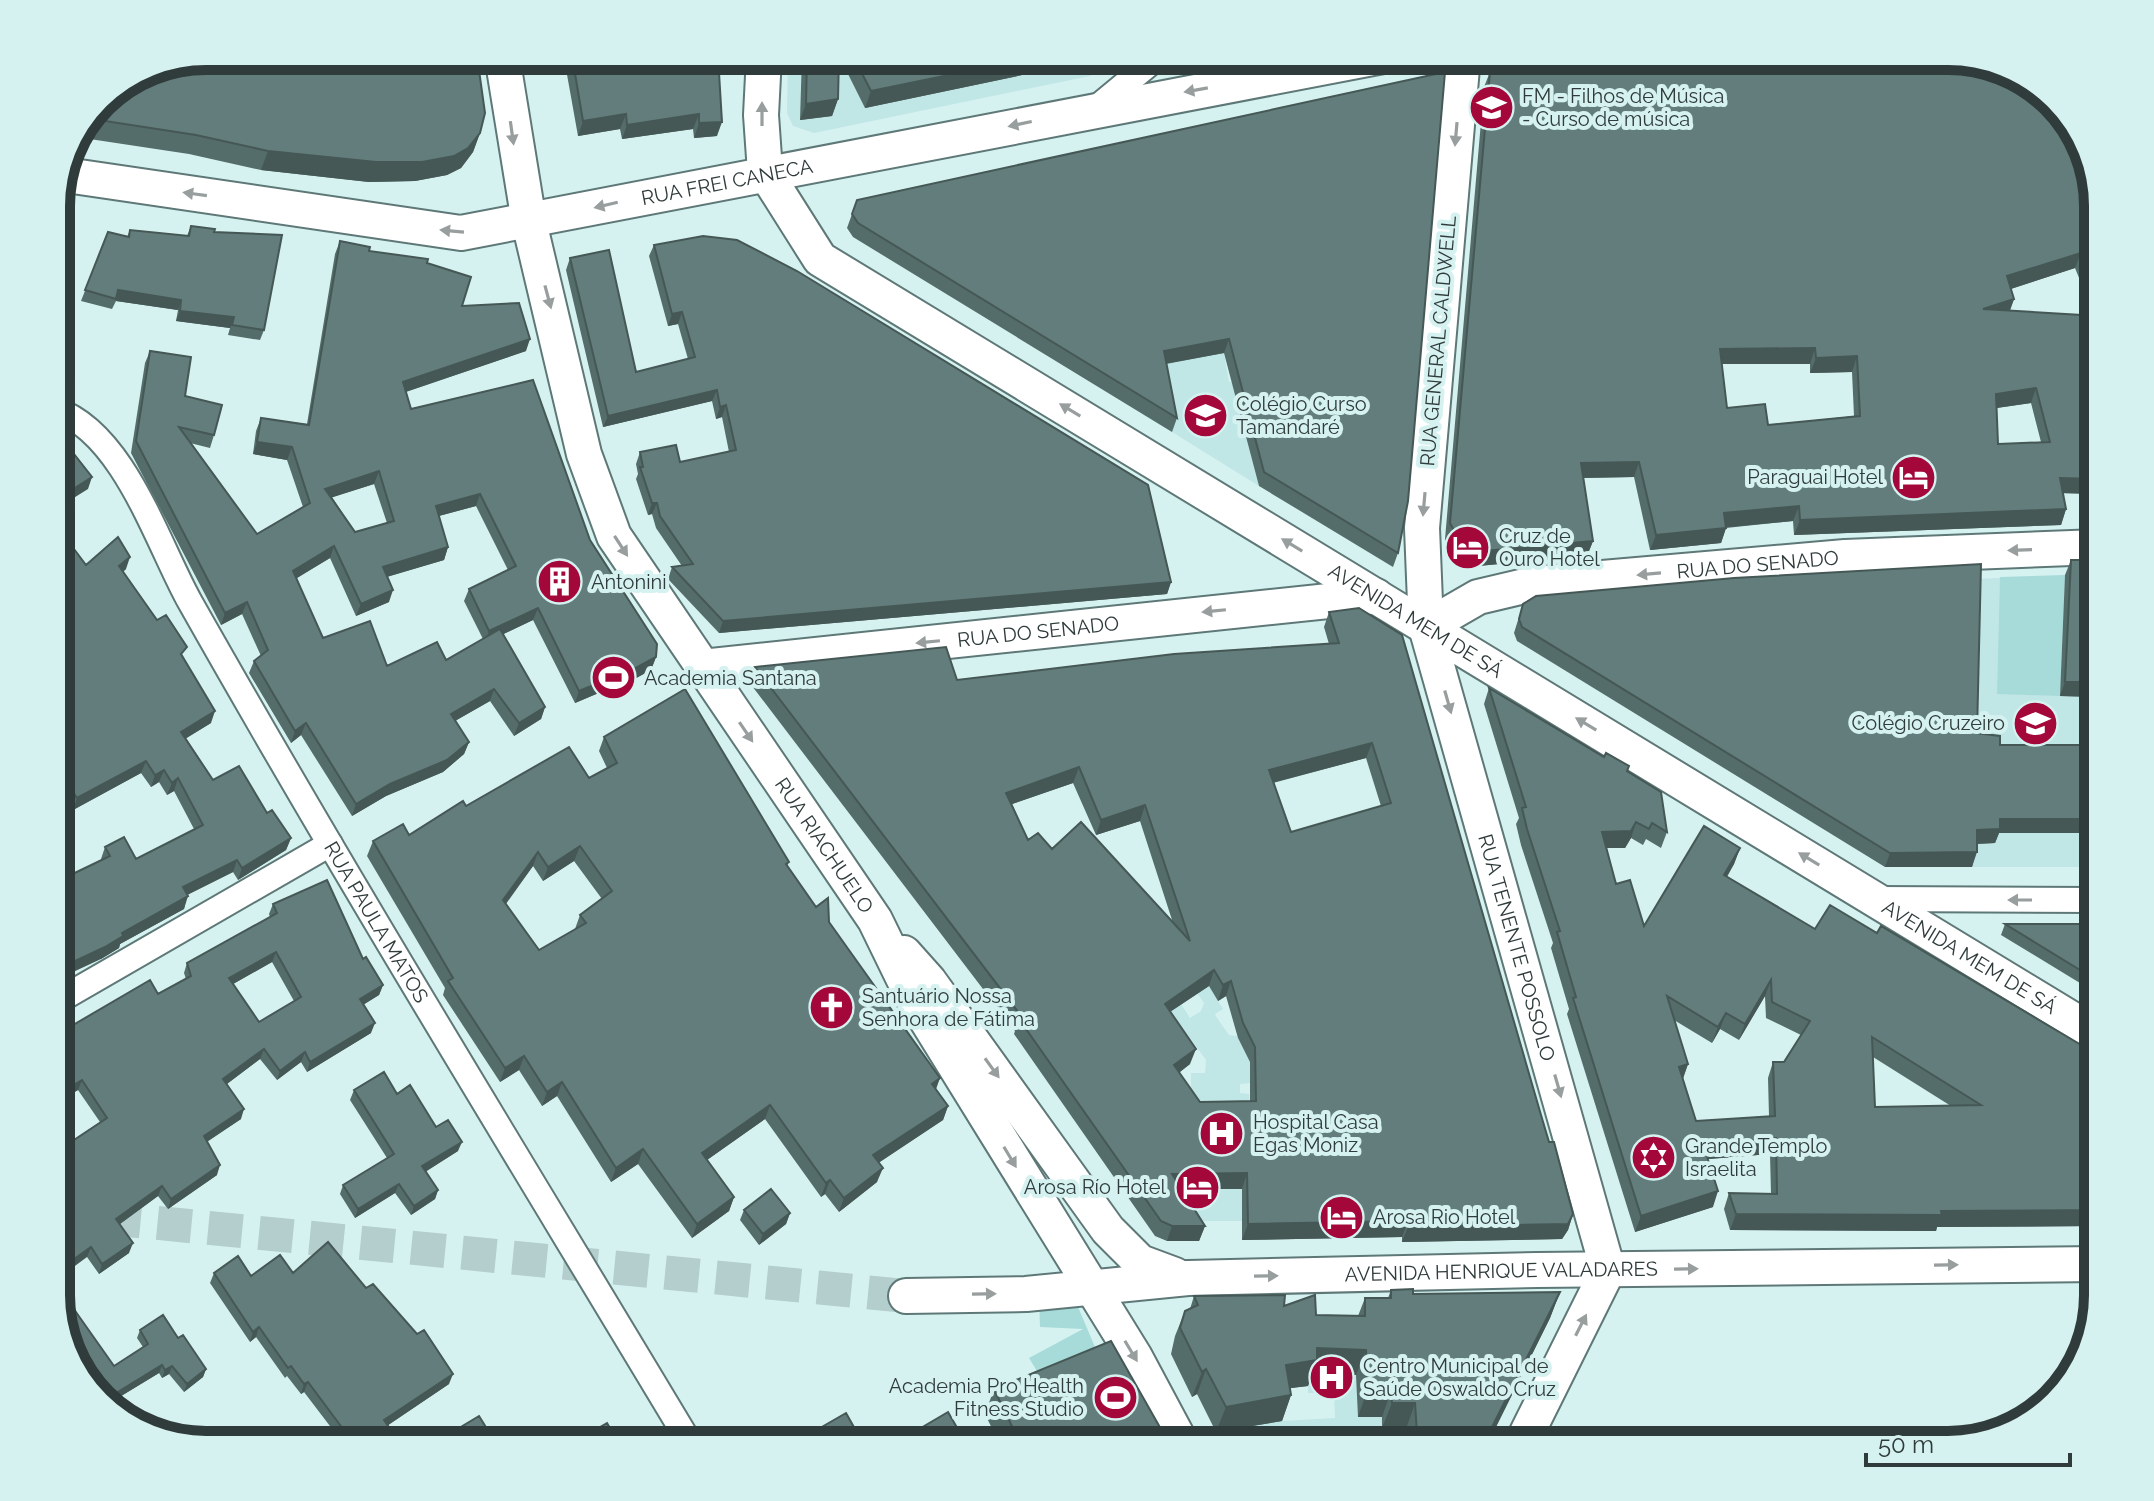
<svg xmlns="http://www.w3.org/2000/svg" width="2154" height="1501" font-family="Raleway,sans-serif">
<rect width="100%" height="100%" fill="#d5f2f1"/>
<!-- built -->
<path fill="#c1e6e6" d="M788,56h330l-28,20 -276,57 -21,-7 -6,-13z
M1224,353l5,29h4l26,104 -87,-54 -14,-67z
M2098,574v293h-126l3,-288z
M1209,986l14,23 -8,5 2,4 12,17 8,1 13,25v22l-10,1v9l9,1 1,13 -8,114h-50l-1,-70h13l-1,-50h-12v-28h14l1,-13 -16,-22 -116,80 87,-100 20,-14 9,14 11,-7 3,-8 -7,-10z
M1343,1316l39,101 1,11 39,17h-200l-6,-13 66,-11 53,-3 -1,-25h-26l-2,-72z"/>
<!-- green -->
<path fill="#a6dbd9" d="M2065,575l-5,121 -63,-2 3,-117z
M1073,1295l27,64 -57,22 -14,-23 54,-29 -43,-2 -1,-30z"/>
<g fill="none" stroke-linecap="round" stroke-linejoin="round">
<!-- secondary-tunnel -->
<path stroke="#b4cdcd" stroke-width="34" stroke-dasharray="34 17" stroke-linecap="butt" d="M56,1213l850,83"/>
<defs>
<g id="street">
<path d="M1096,108l63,-52"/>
<path id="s1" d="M56,410c68,23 102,135 134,192 161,285 333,563 501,843"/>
<path d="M1876,899l222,1"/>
<path d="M56,1002l274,-158"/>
</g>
<g id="secondary">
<path id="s2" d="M502,56l27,166 55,232 30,82 261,384 38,78 222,359 47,88"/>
<path id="s3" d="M764,56l-3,59 4,57 55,87 1278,776"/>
<path id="s4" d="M1463,56l-41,472 4,99 182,643"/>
<path id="s5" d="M66,175l395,58 922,-177"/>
<path id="s6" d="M1426,627l52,-30 55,-13 312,-27 253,-10"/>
<path id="s7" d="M702,667l674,-71"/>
<path d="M904,953l25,28 179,249 32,32 35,13"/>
<path id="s8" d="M906,1296l120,-2 162,-16 349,-8 561,-6"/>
<path d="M1521,1445l87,-175"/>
</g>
</defs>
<!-- street casing -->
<use href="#street" stroke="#5e7877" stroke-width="28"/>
<!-- secondary casing -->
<use href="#secondary" stroke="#5e7877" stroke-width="38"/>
<!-- street -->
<use href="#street" stroke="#fff" stroke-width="24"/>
<!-- secondary -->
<use href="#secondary" stroke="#fff" stroke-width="34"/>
</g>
<!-- wall -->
<path fill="#546c6a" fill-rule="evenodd" d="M536,56h182l-1,80 -23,2 -1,-9 -71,10 -2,-10 -42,7 -12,-67 -27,5z
M802,56h37l-1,43 -6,17 -32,4z
M839,56h217l-5,13 -186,39z
M1445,72l-47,481 -5,14 -134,-81 -35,-133 -58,11 11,54 -5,14 -319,-195 -6,-9 10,-28z
M1490,72l542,10 66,203 -14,5 -9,-22 -64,21 3,10 -4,12 88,5v178l-35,-1 3,16 -5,16 -267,10 -1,-14 -67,7 -5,15 -71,7 -16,-73 -51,1 10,63 -6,15 -109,10 -16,-4 -10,-8 -7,-15 39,-452zM1722,364h88v9l42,-1 2,44 -86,9 -41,-17zM2031,403l10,39 -43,2 -2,-36z
M100,100l380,33 -7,19 -12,16 -14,7 -32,6 -46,1 -108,-12 -72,-16 -106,-16z
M191,226l23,6 50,98 -4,10 -32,-5 2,-7 -54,-7 2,-11 -62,-9 -4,8 -31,-8 27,-69 19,5 3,-7 57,6z
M340,241l29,10 58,12 35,43 64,45 -120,41 5,17 179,131 66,117 -5,13 -48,26 -2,-4 -26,11 -42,-83 -30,14 42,73 -4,12 -27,17 -24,-35 -35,20 14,21 -5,12 -21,18 -57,24 -34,20 -51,-81 -10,8 -42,-70 5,-12 7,-5 -19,-42 -21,11 -90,-172 14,-90 5,-12 64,84 -4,13 -20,-5 67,91 46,-27 -16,-47 -34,-6 3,-23 5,-13 46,6 28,-170zM374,484l13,39 -32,9 -23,-35zM476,506l32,64 -39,19 -5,12 19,38 -37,21 -59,6 -64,-28 -27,-60 34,-20 26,58 33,-14 -2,-25 57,-17 4,-13 -9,-31z
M654,245l517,337 -4,12 -448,39 -51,-54 4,-12 10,-1 -26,-38 -4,-14 -4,1 -12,-36 2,-5 -2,-10 4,-12 40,10 49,-10 -7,-35 -6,2 -4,-18 -109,26 -37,-157 4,-12 66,114 52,-13 -10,-35 -10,2 -19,-70z
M56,525l30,40 40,4 -3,3 60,85 28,66 -25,15 27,42 54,33 24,25 -5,12 -48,30 -5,-8 -46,23 -3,14 -64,35 -1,4 -18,11v-100l4,-12 31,12 58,-30 -20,-38 -7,4 -8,-13 -8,5 -10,-14 -68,37 -17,-25z
M2071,560h27v137l-38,-1 5,-121z
M1523,604l454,129 23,12h98v88h-99l-4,10 -18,1 -5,23h-87l-368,-226 -3,-8z
M1329,612l212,503 32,99 -5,16 -6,9 -160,3v-5l-160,3v-51h-60l23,37 -6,15h-32l-12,-5 -141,-202 1,-3 -266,-349 6,-15 202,13 372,-36 -5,-17zM1366,758l15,48 -90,26 -18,-49zM1073,783l23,52 44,-14 33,102 -145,-83 -16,-36zM1209,986l9,15 8,-5 12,42 12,24v39l-50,1 -21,-30 11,-8 -20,-52z
M1489,688l138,83 40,61 -6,16 -15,-9 -3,6 -12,-7 -6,10h-19l10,36 28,42 96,-78 -6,16 -7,13 88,52 62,4 221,122v168l-1,3 -160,1 -1,4 -206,-1 -6,-21 5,-16 42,1 -1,-40 -62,5 5,48 -78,25 -68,-218 2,-5 -18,-61 2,-5 -32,-98 -5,-21 3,-6 -35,-114zM1765,996l1,22 35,17 -17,27h-11l-5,16 1,38 -73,5 -13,-42 5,-15 -14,-44 38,23 8,-14 19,11zM1873,1057l78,49 -76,1z
M604,737l185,125 -2,4 29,41 13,15 107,168 12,16 -5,14 -64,42 -2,20 -38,30 -14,-18 -4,3 -56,-78 -58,41 27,37 -5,14 -37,27 -54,-74 -27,18 -54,-86 -15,10 -23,-36 -19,12 -57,-87 2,-7 -78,-132 6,-15 36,-6 57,-29 123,-28 18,-10 -8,-17zM574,861l28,38 -22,16 -5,14 -36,21 -33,-46 27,-38 10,15z
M273,904l90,55 20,26 -4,10 -16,10 8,28 -64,39 -6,-10 -24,18 -17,-21 -33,25 14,35 -34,23 10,33 -49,34 -10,-13 -38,28 9,29 -30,21 -12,-17 -19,-106 3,-9 29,-20 -22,-32 -22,13v-68l102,-41 28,-15 -2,-6 3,-10 83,-46 -1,-3zM272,962l22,39 -35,21 -26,-38z
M2005,924h93v70l-97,-59z
M354,1090l43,4 39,33 22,24 -32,20 12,19 -3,9 -24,16 -16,-22 -40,25 -15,-24 3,-9 44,-27 -37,-58z
M744,1210l46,3 -4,11 -27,21 -19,-25z
M214,1273l37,3 42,-3 73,15 83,96 -61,41 -52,9 -32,-42 -3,2 -14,-18 -2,2 -29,-41 -6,5 -40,-59z
M1391,1290l22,4 147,-2 -10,26 -63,127h-80l-1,-16 -24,-1v-11h-24l-2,-42 -44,-1 -4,12 -18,2 1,7 -9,26 -66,11 -19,-38 -5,3 -21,-43 4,-18 10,-25 5,-2 4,-13 90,10 32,9 42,1 7,-18h23z
M56,1304l58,62 29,-19 -6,-9 3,-8 38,8 28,31 -3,8 -19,15 -15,-18 -7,4 -3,-5 -51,31 -15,-17 -22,-32z
M994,1389l176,56h-170l-15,-31z
M820,1428l44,17h-50z"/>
<!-- shaded-wall -->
<path fill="#455856" d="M561,56h10l-5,13 -27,5 5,-15z
M1041,56h15l-5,13 -186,39 6,-17z
M838,99l-6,17 -32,4 6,-16z
M626,114l-6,15 -42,7 5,-15z
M699,114l-6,15 -71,10 5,-14z
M722,122l-5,14 -23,2 5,-15z
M480,133l-7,19 -12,16 -14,7 -32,6 -46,1 -108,-12 7,-19z
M2081,253l-6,15 -74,24 6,-16z
M2098,272v13l-14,5 6,-16z
M118,290l63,10 -3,10 -62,-9z
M2014,299l-6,15 -25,-5z
M180,311l54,6 -4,11 -54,-7z
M682,312l-4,12 -10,2 4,-12z
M530,339l-4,12 -127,43 4,-12z
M1229,339l-5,14 -66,12 6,-14z
M1815,348l-5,16h-95l5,-15z
M1857,356l-5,16 -42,1 6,-15z
M2036,388l-5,15 -41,6 6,-15z
M717,390l-5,11 -109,26 5,-11z
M726,405l-4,12 -6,2 4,-12z
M257,442l35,5 -5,13 -34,-6z
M1639,462l-5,15 -59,1 6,-15z
M379,471l-5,13 -53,17 4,-12z
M92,477l-4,12 -32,20v-9z
M2060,478l38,1v15l-43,-1z
M480,494l-4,12 -45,12 5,-12z
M652,503h5l-5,11 -4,1z
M1799,506l-6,15 -75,7 6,-15z
M2066,509l-5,16 -267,10 6,-15z
M1726,528l-5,15 -71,7 6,-15z
M1593,541l-6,15 -109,10 6,-15z
M334,546l-4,12 -41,25 4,-12z
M448,547l-4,13 -65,19 4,-12z
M130,557l-4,12 -12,9 5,-12z
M1171,582l-4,12 -448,39 4,-12z
M393,590l-4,12 -33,14 5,-12z
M247,602l-5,12 -21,11 4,-12z
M538,608l-5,12 -48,23 4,-12z
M656,657l-5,13 -48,26 5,-13z
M606,680l-5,12 -26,11 4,-12z
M2065,682h33v15l-38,-1z
M494,689l-4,12 -44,25 5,-12z
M545,707l-4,12 -27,17 5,-13z
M215,711l-4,12 -34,21 4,-12z
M306,723l-5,12 -10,8 4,-12z
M469,742l-5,12 -21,18 -57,24 -34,20 4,-12 34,-20z
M1372,743l-6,15 -103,27 6,-15z
M146,761l-5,12 -68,37 4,-12z
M1079,767l-6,16 -72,25 5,-15z
M164,770l-5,12 -8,5 4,-12z
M178,778l-4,13 -7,4 5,-12z
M1145,805l-5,16 -44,14 5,-15z
M2000,819h98v14h-99l-4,10 -23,1 5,-14z
M1636,822l-5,16 -6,10h-29l6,-16z
M291,838l-5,12 -48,30 4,-12z
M580,846l-6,15 -31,20 5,-14z
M1740,848l-6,16 -16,27 6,-16z
M538,852l-5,14 -35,48 5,-14z
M1977,852l-5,15h-87l5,-14z
M237,860l-4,12 -54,27 4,-12z
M188,896l-4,13 -64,35 -1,4 -18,11 -45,21v-10z
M276,952l-4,10 -46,26 3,-10z
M1214,970l-5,16 -50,33 6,-15z
M1771,980l-6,16 -26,44 6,-16z
M1231,981l-5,15 -8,5 5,-16z
M383,985l-4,10 -23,14 4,-10z
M1726,1013l-6,16 -8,14 6,-16z
M375,1023l-4,10 -64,39 3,-10z
M264,1049l-4,10 -40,30 3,-10z
M1196,1049l-6,15 -21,17 5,-16z
M305,1052l-4,10 -24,18 3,-9z
M524,1056l-5,14 -19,12 5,-14z
M1688,1064l-6,16 -3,-13z
M940,1078l-5,14 -3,-8z
M82,1080l-4,10 -22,13v-8z
M562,1082l-5,14 -15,10 5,-14z
M770,1105l-5,14 -68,48 5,-14z
M948,1106l-5,14 -75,50 5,-15z
M244,1109l-3,10 -41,27 4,-10z
M1776,1138l-6,16 -73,6 6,-16z
M462,1142l-4,9 -39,25 3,-10z
M643,1149l-5,15 -27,18 5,-14z
M220,1165l-3,10 -49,34 3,-10z
M883,1168l-6,14 -38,30 5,-14z
M1247,1173l-5,16h-76l6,-15z
M830,1180l-5,14 -4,3 5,-14z
M399,1184l-4,9 -40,25 3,-9z
M162,1186l-4,10 -45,33 3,-10z
M438,1190l-3,9 -24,16 3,-9z
M1718,1191l-5,16 -78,25 6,-16z
M734,1197l-5,14 -37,27 5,-14z
M2098,1210l-1,16 -160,1 -1,4 -206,-1 6,-16z
M790,1213l-4,11 -27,21 4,-11z
M1573,1214l-5,16 -6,9 -160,3 6,-15z
M1408,1221l-6,16 -160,3 6,-16z
M1172,1226h33l-6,15h-32z
M133,1243l-4,10 -30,21 3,-10z
M91,1247l-4,10 -31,23v-8z
M1560,1292l-10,26 -63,127h-4z
M259,1327l-3,10 -6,5 3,-10z
M1317,1348l49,2 -10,25 -44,-1 -4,12 -32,4 10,-25z
M162,1365l-3,8 -51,31 -2,-2 2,-4z
M172,1366l-3,8 -7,4 3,-8z
M206,1369l-3,8 -19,15 3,-8z
M1206,1369l-9,25 -5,3 10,-25z
M453,1374l-4,10 -68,46 3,-10z
M308,1382l-4,10 -3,2 3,-10z
M1367,1391h24l-9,26h-24z
M1291,1395l-9,26 -66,11 10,-25z
M1392,1403h23l-9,26 -24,-1z"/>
<!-- building -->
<path fill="#627d7b" stroke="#455856" stroke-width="2" fill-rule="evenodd" d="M206,56h271l8,57 -5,20 -12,15 -14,8 -32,6h-46l-108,-11 -72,-16 -104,-16 8,-19 49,-33z
M544,56h17l-17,3z
M572,56h146l4,66 -23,1v-9l-72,11 -1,-11 -43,7z
M807,56h32l-1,43 -32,5z
M853,56h188l-170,35z
M1510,56h438l84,26 46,49 20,75v66l-8,2 -9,-21 -74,23 7,23 -31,10 115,7v163l-38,-1 6,31 -266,11 -1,-14 -75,7 2,15 -70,7 -17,-73 -58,1 12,78 -109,10 -16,-4 -10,-9 -8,-15 40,-451 7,-13zM1815,348l1,10 41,-2 3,60 -92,9 -3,-21 -38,4 -7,-59zM2036,388l14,54 -52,2 -2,-50z
M1445,72l-37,429 -10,52 -134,-81 -35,-133 -65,12 13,67 -319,-195 -6,-9 5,-14z
M191,226l24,3 -1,3 68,3 -18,95 -32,-5 2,-8 -54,-6 1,-11 -63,-10 -2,9 -31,-9 23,-58 21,5 1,-7 59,6z
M703,236l34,4 60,31 351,214 23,97 -448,39 -51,-54 21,-3 -33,-48 -3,-13h-5l-12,-36h3l-3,-15 36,-7 4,17 56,-12 -10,-45 -6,2 -3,-17 -109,26 -38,-158 39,-8 27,122 59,-15 -13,-45 -10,2 -18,-69z
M340,241l30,6 -1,4 59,8 -1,4 44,14 -9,29 57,-3 11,36 -127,43 8,27 122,-29 57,160 67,104 -1,13 -48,26 -2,-3 -27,11 -41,-83 -49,23 -20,-42 47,-23 -36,-72 -44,12 12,41 -65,20 10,23 -32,14 -27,-58 -41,25 30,67 47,-17 17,45 50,-24 9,18 54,-31 45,78 -26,16 -25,-34 -43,25 18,28 -22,18 -57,24 -34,20 -50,-81 -11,8 -41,-70 14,-11 -21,-48 -22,11 -89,-172 14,-90 41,6 -6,39 37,9 -8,30 -35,-8 78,107 53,-31 -18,-56 -35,-5 4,-24 48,7zM379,471l15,50 -39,11 -30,-43z
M56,431l36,46 -36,23z
M56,525l30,40 32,-28 12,20 -11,9 38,54 9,-5 21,32 -6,7 34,57 -34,21 32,48 26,-14 28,47 5,-3 19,28 -49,30 -5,-8 -54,27 5,9 -66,37 1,3 -18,11 -49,23v-88l54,-26 -5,-9 19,-10 12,22 67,-34 -25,-47 -6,5 -8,-13 -9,5 -9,-14 -69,37 -21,-31z
M2071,560h27v122h-33z
M1981,564l-4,169 23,3v9h98v74h-98v10l-23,1v22l-87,1 -368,-226 -3,-8 4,-15 13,-8 198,-18z
M1359,608l43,27 139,480 8,27h5l19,72 -5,10 -160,3v-6l-160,3 -1,-51 -75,1 33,52h-33l-11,-5 -142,-202 3,-2 -267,-350 191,-20 11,33 217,-26 165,-11 -10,-31zM1372,743l19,60 -100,29 -22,-62zM1079,767l22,53 44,-15 45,136 -109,-119 -29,27 -14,-16 -10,7 -22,-47zM1214,970l9,15 8,-4 12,42 12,24 1,54 -56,1 -26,-37 22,-16 -31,-45z
M1489,688l115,69 2,-4 23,13 -2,5 34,21 6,40 -15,-9 -3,6 -13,-7 -5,9 -29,1 14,52 14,-4 14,46 60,-100 36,22 -16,27 91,54 15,-24 47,28 4,-7 217,129v155l-157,1 1,4 -206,-1 -7,-21 48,1 -1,-56 -73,6 15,47 -77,25 -68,-218 3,-1 -19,-65 3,-1 -33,-102 -5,-21 4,-1zM1771,980l1,22 38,19 -26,41h-11l2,54 -79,5 -17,-54 9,-3 -21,-68 51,31 8,-14 19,11zM1872,1037l109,68 -106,2z
M685,689l104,173 -3,2 30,43 12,-9 1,24 111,156 -8,6 16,22 -75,49 10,13 -39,30 -14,-18 -4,3 -56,-78 -68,48 32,44 -37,27 -54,-75 -27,19 -54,-86 -15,10 -23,-36 -19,12 -57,-87 5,-3 -80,-137 30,-17 6,11 54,-34 3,5 103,-59 20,31 28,-15 -13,-26zM580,846l32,45 -32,24 6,8 -47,27 -36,-50 35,-48 10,15z
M327,880l36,79 3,-2 17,28 -23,14 15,24 -65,39 -5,-10 -25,19 -16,-22 -41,30 21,30 -40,27 16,29 -49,34 -9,-13 -46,33 17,24 -31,21 -11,-17 -35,25v-113l18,-13 -3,-4 36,-24 -25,-38 -26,15v-60l94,-55 8,14 33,-18 -4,-13 90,-50 -4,-9zM276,952l25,45 -42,25 -30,-44z
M2005,924h93v57z
M384,1072l13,22 13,-9 26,42 12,-7 14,22 -40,24 16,24 -24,16 -15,-22 -41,25 -15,-24 51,-31 -40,-64z
M771,1189l19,24 -27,21 -19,-24z
M328,1242l38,46 7,-4 44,50 7,-4 29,44 -69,46 17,25h-81l23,-16 -35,-47 -4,2 -13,-18 -3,2 -29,-41 -6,5 -39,-59 24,-17 13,20 29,-21 13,18z
M59,1288l55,78 34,-22 -8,-14 23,-15 15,23 5,-3 23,34 -19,15 -15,-18 -7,4 -3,-5 -54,33 -44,-67 -8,-27v-14z
M1413,1289v5l147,-2 -77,153h-57l3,-6 -12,-6 -2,-30h-23l-1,-12h-24l-1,-41 -49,-2v12l-31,5 5,30 -65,12 -20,-38 -4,3 -22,-44 5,-17 13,-6 -4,-9 91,-1 -1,11 31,-11 1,20 49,1v-18h26v-8z
M1111,1341l59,104h-149l-27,-56z
M948,1412l19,33h-75z
M846,1413l18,32h-34l-10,-17z
M479,1416l18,29h-66z
M607,1423l13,22h-51z"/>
<!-- one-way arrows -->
<defs><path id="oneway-solid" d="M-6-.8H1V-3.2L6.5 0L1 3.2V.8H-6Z" transform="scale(2)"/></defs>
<g fill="#989d9d">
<use href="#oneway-solid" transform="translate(1196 90) rotate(170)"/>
<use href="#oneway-solid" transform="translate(762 114) rotate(-90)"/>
<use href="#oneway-solid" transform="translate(1020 124) rotate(168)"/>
<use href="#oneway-solid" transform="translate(512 133) rotate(82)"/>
<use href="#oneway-solid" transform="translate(1456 134) rotate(95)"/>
<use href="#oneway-solid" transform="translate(195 194) rotate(-172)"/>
<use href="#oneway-solid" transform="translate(606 205) rotate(167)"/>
<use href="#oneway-solid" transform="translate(452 231) rotate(-175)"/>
<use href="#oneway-solid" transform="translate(548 297) rotate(75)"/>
<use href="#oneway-solid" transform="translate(1070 410) rotate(-149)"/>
<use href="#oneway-solid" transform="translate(1424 504) rotate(95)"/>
<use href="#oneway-solid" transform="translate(1292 545) rotate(-149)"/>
<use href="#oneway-solid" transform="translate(621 546) rotate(57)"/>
<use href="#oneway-solid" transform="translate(2020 550) rotate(178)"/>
<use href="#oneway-solid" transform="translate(1649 574) rotate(175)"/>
<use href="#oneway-solid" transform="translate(1214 611) rotate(174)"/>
<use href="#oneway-solid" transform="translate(928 642) rotate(174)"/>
<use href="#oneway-solid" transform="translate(1448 702) rotate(74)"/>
<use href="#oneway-solid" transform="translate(1586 724) rotate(-149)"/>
<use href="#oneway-solid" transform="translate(746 732) rotate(56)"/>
<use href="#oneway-solid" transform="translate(1809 859) rotate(-149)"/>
<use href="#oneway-solid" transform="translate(2020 900) rotate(-180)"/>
<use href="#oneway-solid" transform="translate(992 1068) rotate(54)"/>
<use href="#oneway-solid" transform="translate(1558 1086) rotate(74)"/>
<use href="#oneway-solid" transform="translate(1010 1157) rotate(59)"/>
<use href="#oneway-solid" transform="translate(1946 1265) rotate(-1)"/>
<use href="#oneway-solid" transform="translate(1686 1269) rotate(-1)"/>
<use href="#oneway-solid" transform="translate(1266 1276) rotate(-1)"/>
<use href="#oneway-solid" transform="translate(984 1294) rotate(-1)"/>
<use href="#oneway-solid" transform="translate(1581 1325) rotate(-63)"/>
<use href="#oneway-solid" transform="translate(1131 1351) rotate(59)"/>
</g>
<!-- icons -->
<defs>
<symbol id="school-disc" viewBox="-11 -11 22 22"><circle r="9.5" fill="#a4083a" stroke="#d5f2f1"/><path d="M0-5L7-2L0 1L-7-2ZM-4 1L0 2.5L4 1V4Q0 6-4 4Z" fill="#fff"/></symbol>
<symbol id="hotel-disc" viewBox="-11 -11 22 22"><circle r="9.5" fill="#a4083a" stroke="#d5f2f1"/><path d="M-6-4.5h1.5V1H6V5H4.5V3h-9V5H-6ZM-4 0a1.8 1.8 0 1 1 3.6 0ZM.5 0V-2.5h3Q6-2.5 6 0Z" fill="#fff"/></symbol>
<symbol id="building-disc" viewBox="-11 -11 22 22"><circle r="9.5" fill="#a4083a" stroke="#d5f2f1"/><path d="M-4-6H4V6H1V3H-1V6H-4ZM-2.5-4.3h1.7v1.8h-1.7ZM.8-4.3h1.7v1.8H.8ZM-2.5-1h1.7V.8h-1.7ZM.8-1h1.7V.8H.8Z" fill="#fff"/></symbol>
<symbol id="stadium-disc" viewBox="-11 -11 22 22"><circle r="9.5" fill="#a4083a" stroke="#d5f2f1"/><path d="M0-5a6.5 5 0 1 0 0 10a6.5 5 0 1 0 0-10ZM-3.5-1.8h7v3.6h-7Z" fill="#fff"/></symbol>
<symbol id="church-disc" viewBox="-11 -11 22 22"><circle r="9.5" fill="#a4083a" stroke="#d5f2f1"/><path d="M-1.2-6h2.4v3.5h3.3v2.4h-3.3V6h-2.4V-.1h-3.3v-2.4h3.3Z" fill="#fff"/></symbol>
<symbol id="hospital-disc" viewBox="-11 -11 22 22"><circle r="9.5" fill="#a4083a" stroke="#d5f2f1"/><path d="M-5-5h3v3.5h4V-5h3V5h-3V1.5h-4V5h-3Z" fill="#fff"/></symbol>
<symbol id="synagogue-disc" viewBox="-11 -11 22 22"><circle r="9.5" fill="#a4083a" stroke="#d5f2f1"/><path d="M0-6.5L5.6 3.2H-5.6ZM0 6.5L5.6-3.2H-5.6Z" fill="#fff"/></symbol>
</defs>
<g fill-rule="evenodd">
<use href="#school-disc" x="1466" y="82" width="51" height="51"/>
<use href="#school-disc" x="1180" y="390" width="51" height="51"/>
<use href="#hotel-disc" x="1888" y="452" width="51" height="51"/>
<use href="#hotel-disc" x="1442" y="522" width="51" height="51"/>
<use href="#building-disc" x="534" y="556" width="51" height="51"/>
<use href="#stadium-disc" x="588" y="652" width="51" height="51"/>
<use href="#school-disc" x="2010" y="698" width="51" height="51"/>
<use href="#church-disc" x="806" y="982" width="51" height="51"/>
<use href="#hospital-disc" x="1196" y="1108" width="51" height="51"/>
<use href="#synagogue-disc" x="1628" y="1132" width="51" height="51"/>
<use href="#hotel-disc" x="1172" y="1162" width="51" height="51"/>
<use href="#hotel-disc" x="1316" y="1192" width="51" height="51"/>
<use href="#hospital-disc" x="1306" y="1352" width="51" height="51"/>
<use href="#stadium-disc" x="1090" y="1372" width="51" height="51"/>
</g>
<g text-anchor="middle" stroke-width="8" stroke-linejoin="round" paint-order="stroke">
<!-- poi labels -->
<g font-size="20" fill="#303b3b" stroke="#d5f2f1" text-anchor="start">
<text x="1522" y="103">FM - Filhos de Música<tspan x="1522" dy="23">- Curso de música</tspan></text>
<text x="1236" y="411">Colégio Curso<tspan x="1236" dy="23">Tamandaré</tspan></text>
<text x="1883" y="484" text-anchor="end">Paraguai Hotel</text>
<text x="1499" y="543">Cruz de<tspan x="1499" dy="23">Ouro Hotel</tspan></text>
<text x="591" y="589">Antonini</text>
<text x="644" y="685">Academia Santana</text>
<text x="2005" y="730" text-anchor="end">Colégio Cruzeiro</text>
<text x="862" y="1003">Santuário Nossa<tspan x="862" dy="23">Senhora de Fátima</tspan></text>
<text x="1253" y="1129">Hospital Casa<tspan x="1253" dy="23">Egas Moniz</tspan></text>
<text x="1685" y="1153">Grande Templo<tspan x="1685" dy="23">Israelita</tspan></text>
<text x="1166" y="1194" text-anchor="end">Arosa Río Hotel</text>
<text x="1373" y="1224">Arosa Rio Hotel</text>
<text x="1363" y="1373">Centro Municipal de<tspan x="1363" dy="23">Saúde Oswaldo Cruz</tspan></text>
<text x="1084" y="1393" text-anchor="end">Academia Pro Health<tspan x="1084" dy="23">Fitness Studio</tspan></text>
</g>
<!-- street labels -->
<g font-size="20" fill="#303b3b" stroke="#d5f2f1">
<text dy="7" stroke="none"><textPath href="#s5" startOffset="670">RUA FREI CANECA</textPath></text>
<text transform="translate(1438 341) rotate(-85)" y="7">RUA GENERAL CALDWELL</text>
<text dy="7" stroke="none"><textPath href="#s6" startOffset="342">RUA DO SENADO</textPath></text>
<text dy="7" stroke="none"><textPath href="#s3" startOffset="916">AVENIDA MEM DE SÁ</textPath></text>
<text dy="7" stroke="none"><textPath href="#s7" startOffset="338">RUA DO SENADO</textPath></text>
<text dy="7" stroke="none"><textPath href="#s2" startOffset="868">RUA RIACHUELO</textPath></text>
<text dy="7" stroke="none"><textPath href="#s1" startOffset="610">RUA PAULA MATOS</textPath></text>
<text dy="7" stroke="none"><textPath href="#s4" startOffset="906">RUA TENENTE POSSOLO</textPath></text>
<text dy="7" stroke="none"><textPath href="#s3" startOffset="1564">AVENIDA MEM DE SÁ</textPath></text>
<text dy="7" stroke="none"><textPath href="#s8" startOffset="596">AVENIDA HENRIQUE VALADARES</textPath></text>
</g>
</g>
<!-- crop -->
<path d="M0 0H2154V1501H0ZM206 70H1948A136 136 0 0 1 2084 206V1295A136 136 0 0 1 1948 1431H206A136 136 0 0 1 70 1295V206A136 136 0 0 1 206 70Z" fill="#d5f2f1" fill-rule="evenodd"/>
<path fill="none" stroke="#303b3b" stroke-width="10" d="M206 70H1948A136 136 0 0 1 2084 206V1295A136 136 0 0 1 1948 1431H206A136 136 0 0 1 70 1295V206A136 136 0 0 1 206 70Z"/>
<!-- scale -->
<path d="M1866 1453v12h204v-12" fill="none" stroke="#303b3b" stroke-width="4"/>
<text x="1878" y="1453" font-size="24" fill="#303b3b" stroke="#d5f2f1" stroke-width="6" paint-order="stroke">50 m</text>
</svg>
